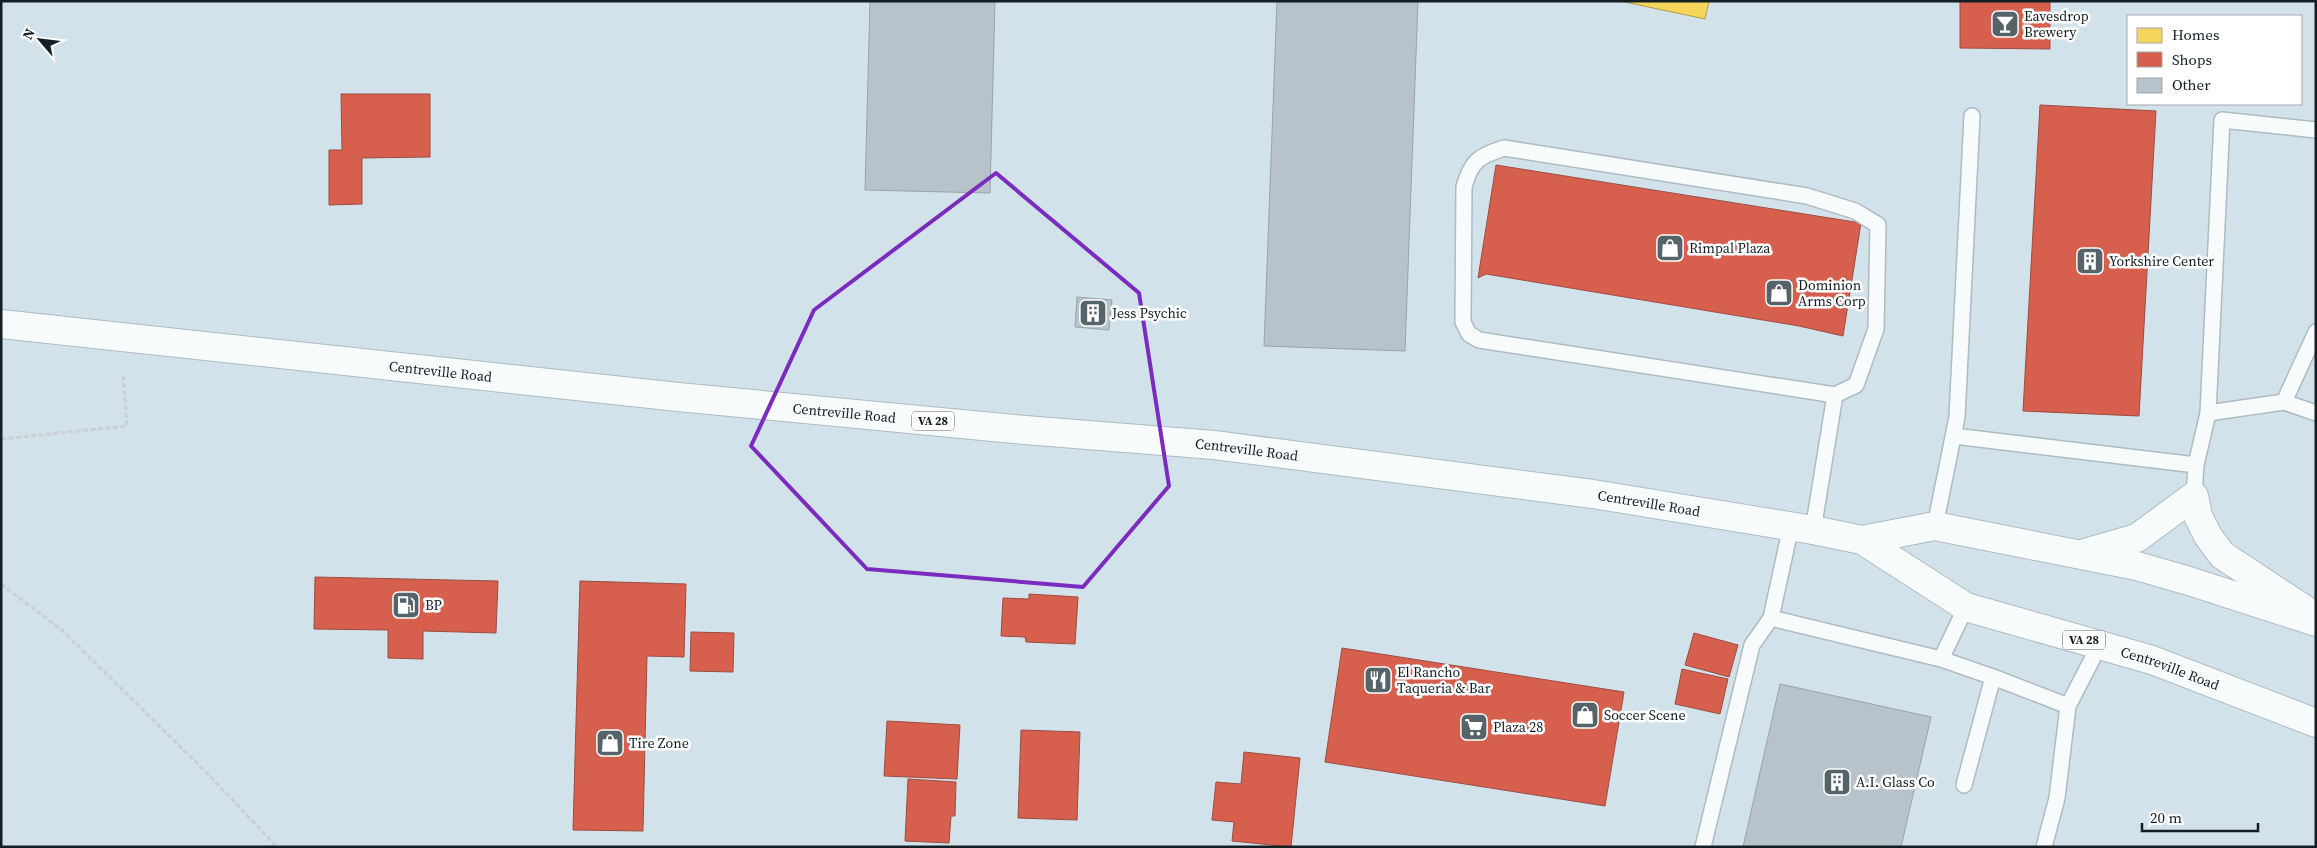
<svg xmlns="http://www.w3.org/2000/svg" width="2317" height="848" font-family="'Source Serif 4',serif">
<rect width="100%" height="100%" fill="#d2e2ea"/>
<!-- homes -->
<path fill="#f6d55c" stroke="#b29e4b" d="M1620,1h89l-4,18z"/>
<!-- shops -->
<path fill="#d6604d" stroke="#9c4c41" d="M1960,1h90v48l-90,-1z
M341,94h89v63l-68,1v46l-33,1v-55h13z
M2040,105l116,6 -17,305 -116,-5z
M1496,165l365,58 -18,113 -44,-10 -313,-52 -8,4z
M315,577l183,4 -2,52 -73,-2v28l-35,-1v-28l-74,-1z
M580,581l106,3 -2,73 -37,-1 -4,175 -70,-1z
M1029,594l49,3 -3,47 -49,-2 -1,-5 -24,-1 2,-38 26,1z
M691,632l43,1 -1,39 -43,-1z
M1694,633l44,12 -9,32 -44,-12z
M1342,648l282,44 -19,114 -280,-44z
M1682,669l46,10 -8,35 -45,-10z
M887,721l73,4 -3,54 -73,-3z
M1021,730l59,2 -3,88 -59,-2z
M1244,752l56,6 -9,89 -59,-6 2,-19 -22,-2 4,-38 25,2z
M908,779l48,3 -1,34h-4l-2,27 -44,-2z"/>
<!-- building -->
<path fill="#b7c2ca" stroke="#98a3aa" d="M870,1h125l-5,192 -125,-3z
M1277,1h141l-13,350 -141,-5z
M1077,297l35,3 -3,30 -34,-3z
M1780,684l151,33 -30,130h-158z"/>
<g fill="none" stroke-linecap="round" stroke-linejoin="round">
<defs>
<path id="service" d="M1504,148l303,48 48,15 23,14 -2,104 -20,56 -21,10 -356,-55 -10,-6 -6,-12 1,-135c7,-26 15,-31 40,-39z
M2284,402l32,-70
M2208,413l76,-11 32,11
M1954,436l242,29
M2194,496l2,-31 12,-52 14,-293 94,10
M1791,526l-20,92 170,41 52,18
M1935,526l22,-109 15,-301
M1813,530l22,-135
M1941,659l25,-52
M1964,785l29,-108 75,29 32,-62
M1703,847l49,-202 19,-27
M2044,847l13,-49 11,-92"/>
<g id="trunk">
<path id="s1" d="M1,324l677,73 347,33 189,15 379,49 220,36 49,10 104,67 186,53 164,63"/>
<path d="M1862,540l73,-14 202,40 52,15 127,41"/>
<path d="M2085,553l52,-15 57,-42 4,20 10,20 14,19 82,54"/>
</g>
</defs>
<!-- service casing -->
<use href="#service" stroke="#aebbc1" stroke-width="18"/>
<!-- trunk casing -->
<use href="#trunk" stroke="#aebbc1" stroke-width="30"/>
<!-- path -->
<path stroke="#cacfd1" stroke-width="3" stroke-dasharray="5 2.5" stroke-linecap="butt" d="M1,439l126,-13 -4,-53
M1,584l63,48 145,143 68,72"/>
<!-- service -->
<use href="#service" stroke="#f8fbfc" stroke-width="15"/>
<!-- trunk -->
<use href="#trunk" stroke="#f8fbfc" stroke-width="28"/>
</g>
<!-- marked area -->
<path fill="none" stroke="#7b2cbf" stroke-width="4" stroke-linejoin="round" d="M996,173l143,120 30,193 -86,101 -216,-18 -116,-123 63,-136z"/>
<!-- icons -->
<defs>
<symbol id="bar-square" viewBox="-11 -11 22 22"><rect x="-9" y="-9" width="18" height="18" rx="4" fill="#566369" stroke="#fff"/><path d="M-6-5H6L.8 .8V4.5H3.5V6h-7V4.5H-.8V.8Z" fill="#fff"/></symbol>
<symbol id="shop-square" viewBox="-11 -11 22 22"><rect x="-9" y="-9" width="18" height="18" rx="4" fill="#566369" stroke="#fff"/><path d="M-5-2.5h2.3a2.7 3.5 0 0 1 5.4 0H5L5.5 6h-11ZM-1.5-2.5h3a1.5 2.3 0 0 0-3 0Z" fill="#fff"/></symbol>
<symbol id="building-square" viewBox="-11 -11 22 22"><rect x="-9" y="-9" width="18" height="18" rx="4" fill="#566369" stroke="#fff"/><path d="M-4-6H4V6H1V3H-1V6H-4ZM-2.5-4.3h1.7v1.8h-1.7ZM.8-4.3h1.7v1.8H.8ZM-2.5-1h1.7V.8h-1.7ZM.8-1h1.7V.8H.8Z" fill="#fff"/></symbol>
<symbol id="fuel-square" viewBox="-11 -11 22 22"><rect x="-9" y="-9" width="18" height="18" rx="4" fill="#566369" stroke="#fff"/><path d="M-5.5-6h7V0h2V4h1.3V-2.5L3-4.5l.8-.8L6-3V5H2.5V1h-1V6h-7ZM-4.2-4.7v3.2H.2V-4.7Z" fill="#fff"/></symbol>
<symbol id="restaurant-square" viewBox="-11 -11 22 22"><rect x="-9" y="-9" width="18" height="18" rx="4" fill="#566369" stroke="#fff"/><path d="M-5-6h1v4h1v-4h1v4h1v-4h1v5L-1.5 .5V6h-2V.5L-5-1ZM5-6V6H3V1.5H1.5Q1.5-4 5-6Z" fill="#fff"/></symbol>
<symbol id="supermarket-square" viewBox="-11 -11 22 22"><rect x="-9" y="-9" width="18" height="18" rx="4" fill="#566369" stroke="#fff"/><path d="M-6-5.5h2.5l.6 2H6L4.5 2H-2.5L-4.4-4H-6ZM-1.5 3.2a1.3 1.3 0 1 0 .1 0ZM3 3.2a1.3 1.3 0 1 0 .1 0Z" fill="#fff"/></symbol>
</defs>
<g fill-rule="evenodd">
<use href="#bar-square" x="1989" y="8" width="32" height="32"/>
<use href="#shop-square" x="1654" y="232" width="32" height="32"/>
<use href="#building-square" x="2074" y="245" width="32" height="32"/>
<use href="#shop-square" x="1763" y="277" width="32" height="32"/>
<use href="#building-square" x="1077" y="297" width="32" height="32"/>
<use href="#fuel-square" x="390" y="589" width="32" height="32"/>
<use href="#restaurant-square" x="1362" y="664" width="32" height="32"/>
<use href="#shop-square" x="1569" y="699" width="32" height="32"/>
<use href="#supermarket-square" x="1458" y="711" width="32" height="32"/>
<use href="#shop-square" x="594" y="727" width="32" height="32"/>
<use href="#building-square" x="1821" y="766" width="32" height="32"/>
</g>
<g text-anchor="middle" stroke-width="5" stroke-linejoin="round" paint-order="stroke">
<!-- shield labels -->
<g fill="#fff" stroke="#5a6266" stroke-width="1">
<rect x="912" y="411.5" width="42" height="19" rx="4"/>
<rect x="2063" y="630.5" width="42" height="19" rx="4"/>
</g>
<g font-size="12" font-weight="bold" fill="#131f24">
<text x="933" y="425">VA 28</text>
<text x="2084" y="644">VA 28</text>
</g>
<!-- poi labels -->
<g font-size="14" fill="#131f24" stroke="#fff" text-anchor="start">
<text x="2024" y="21">Eavesdrop<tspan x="2024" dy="16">Brewery</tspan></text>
<text x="1689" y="253">Rimpal Plaza</text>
<text x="2109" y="266">Yorkshire Center</text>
<text x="1798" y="290">Dominion<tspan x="1798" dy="16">Arms Corp</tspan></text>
<text x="1112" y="318">Jess Psychic</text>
<text x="425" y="610">BP</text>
<text x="1397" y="677">El Rancho<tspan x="1397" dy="16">Taqueria &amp; Bar</tspan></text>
<text x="1604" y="720">Soccer Scene</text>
<text x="1493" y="732">Plaza 28</text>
<text x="629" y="748">Tire Zone</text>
<text x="1856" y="787">A.I. Glass Co</text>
</g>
<!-- street labels -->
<g font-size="14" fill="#131f24" stroke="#fff">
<text dy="5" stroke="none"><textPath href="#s1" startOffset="442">Centreville Road</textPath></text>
<text dy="5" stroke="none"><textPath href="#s1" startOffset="848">Centreville Road</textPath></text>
<text dy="5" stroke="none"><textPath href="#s1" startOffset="1252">Centreville Road</textPath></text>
<text dy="5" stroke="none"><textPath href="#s1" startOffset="1658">Centreville Road</textPath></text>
<text dy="5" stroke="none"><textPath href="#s1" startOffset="2211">Centreville Road</textPath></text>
</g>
</g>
<!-- border -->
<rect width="2317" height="848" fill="none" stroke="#131f24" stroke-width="5"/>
<!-- legend -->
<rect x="2127" y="15" width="175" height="90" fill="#ffffff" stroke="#a1a5a7"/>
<rect x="2137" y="28" width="25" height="15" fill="#f6d55c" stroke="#a1a5a7"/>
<text x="2172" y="40" font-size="15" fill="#131f24">Homes</text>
<rect x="2137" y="52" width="25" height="15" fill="#d6604d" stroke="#a1a5a7"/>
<text x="2172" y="65" font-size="15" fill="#131f24">Shops</text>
<rect x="2137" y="78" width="25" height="15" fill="#b7c2ca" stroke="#a1a5a7"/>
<text x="2172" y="90" font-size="15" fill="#131f24">Other</text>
<!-- north arrow -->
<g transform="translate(40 40) rotate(298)" stroke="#ffffff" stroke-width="4" paint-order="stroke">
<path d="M0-4L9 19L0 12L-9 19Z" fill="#131f24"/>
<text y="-8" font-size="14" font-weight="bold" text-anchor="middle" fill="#131f24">N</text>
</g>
<!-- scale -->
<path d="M2142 823v8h116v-8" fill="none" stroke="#131f24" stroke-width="2.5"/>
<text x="2150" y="823" font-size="15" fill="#131f24" stroke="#ffffff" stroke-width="4" paint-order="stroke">20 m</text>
</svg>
